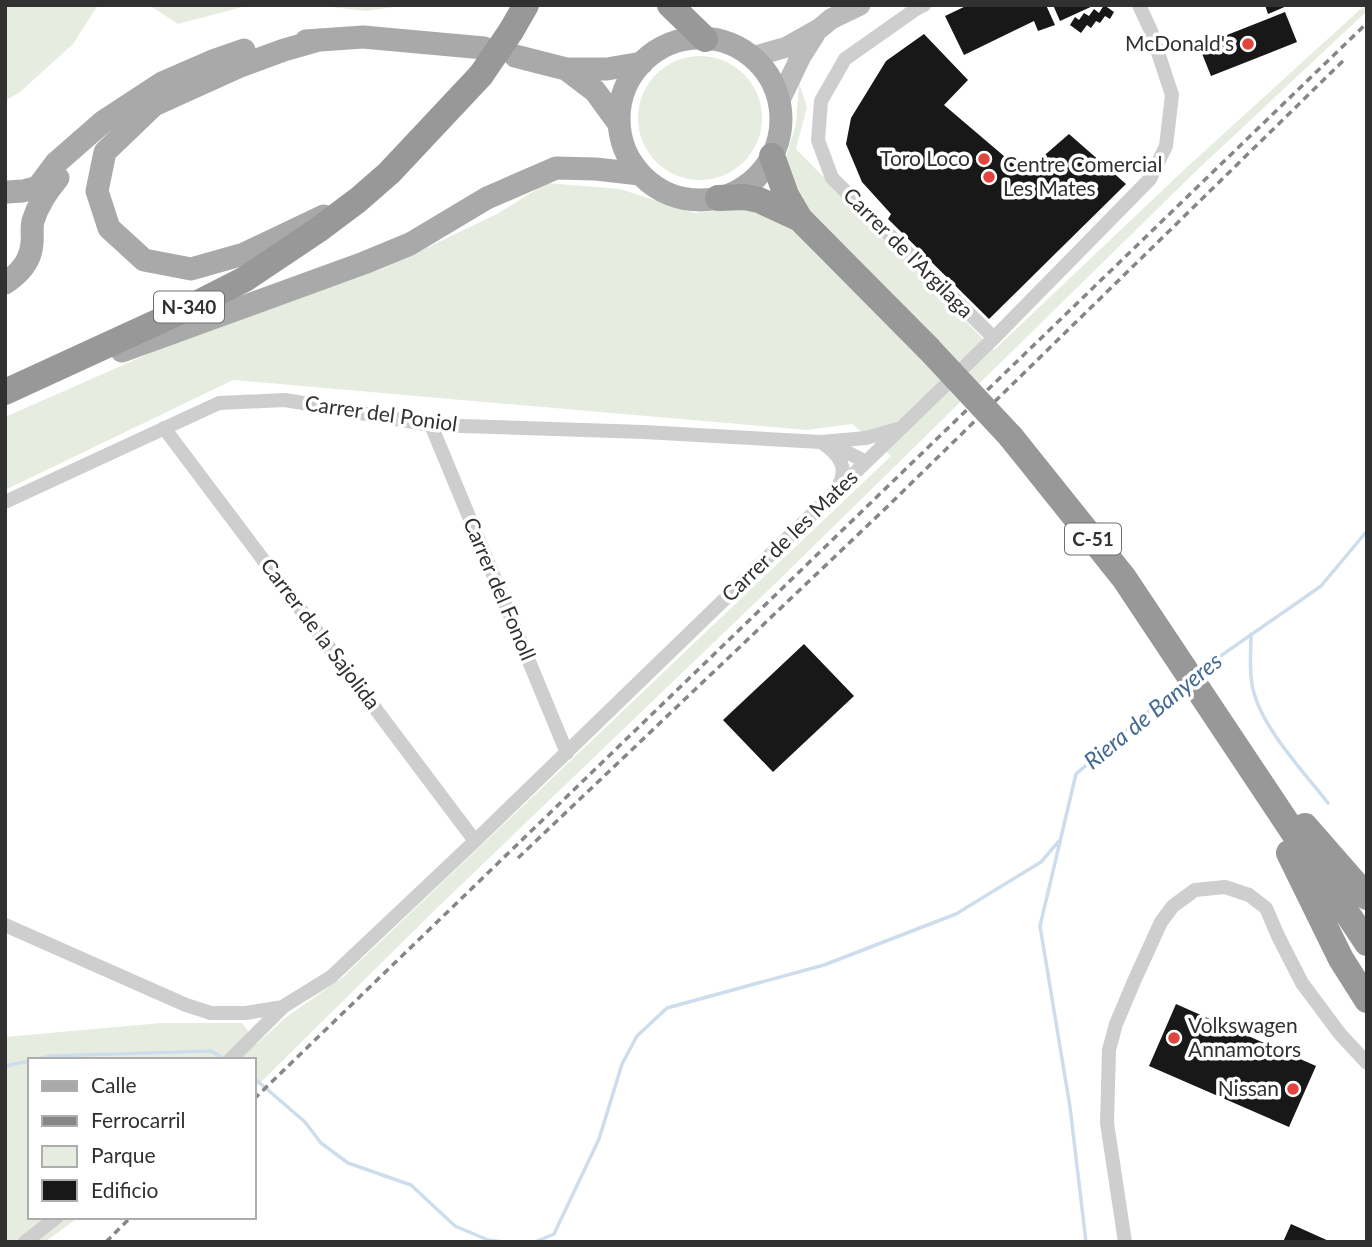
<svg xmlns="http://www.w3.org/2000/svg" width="1372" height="1247" font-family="Lato,sans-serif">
<rect width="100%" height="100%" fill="#fff"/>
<!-- green -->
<path fill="#e6ede0" d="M5,5h93l-25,39 -53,48 -15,9z
M149,5h101l-72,19z
M314,5h82l-1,2 -29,4z
M1365,5h2v6l-173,162 -412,404 -344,330 -184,182v-29h-224v157h49l-34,25h-40v-205l156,-14h81l15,21 28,-26 58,-41 548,-521 -39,-32 -45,6 -574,-50 -228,110v-73l175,-77 202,-71 115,-55 50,-31 73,6 75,24 29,-3 46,-20 14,-27 12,-39 3,-41 8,24 -11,42 198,201 192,-182z
M638 118a62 62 0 1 1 124 0a62 62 0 1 1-124 0Z"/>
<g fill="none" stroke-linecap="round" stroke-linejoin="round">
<!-- stream -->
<path stroke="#ceddec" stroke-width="3.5" d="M1251,634c0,16 -2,34 1,50 6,40 51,87 76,119
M1199,671l122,-85 46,-55
M34,1060l17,-4 160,-5 14,8
M5,1066l25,-5
M254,1078l51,44 16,21 27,20 63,22 44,41 33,14 15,2
M535,1242l19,-8 45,-95 23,-75 15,-28 30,-28 157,-43 132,-51 85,-52 18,-21
M1086,1242l-16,-135 -30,-181 36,-152 105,-91"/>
</g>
<!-- building -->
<path fill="#181818" d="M968,5h78l9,20 -17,6 -4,-10 -70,34 -19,-39z
M1053,5h42l-35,16z
M1104,5l10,7 -4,7 -5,-3 -5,7 -4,-2 -5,7 -4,-3 -6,8 -11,-8 5,-8 4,3 5,-7 5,3 5,-7 5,4z
M1265,5h24l-21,9z
M1285,12l12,30 -86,34 -12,-30z
M924,34l44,46 -24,25 80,68 45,-39 57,50 -137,135 -101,-100 3,-5 -29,-32 -16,-38 5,-26 35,-57z
M804,644l50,52 -81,76 -50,-52z
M1176,1004l140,62 -27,61 -140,-61z
M1291,1224l40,18h-48z"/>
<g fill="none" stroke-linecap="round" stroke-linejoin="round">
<!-- street -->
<path stroke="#cecece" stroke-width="14" d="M924,5l-8,4 -71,50 -24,42 -3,39 14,38 162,160
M431,425l136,328
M164,428l311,413
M821,442c18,12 30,27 15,47
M833,445l33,17
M5,502l214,-99 66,-3 146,25 213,7 177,10 45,-4 32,-9
M5,925l181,80 25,8h35l37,-6
M230,1060l54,-54 47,-29 144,-136 519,-503 156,-159 16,-33 6,-51 -21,-64 -12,-26
M25,1242l32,-25
M1125,1242l-18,-119 2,-73 7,-26 19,-45 26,-57 12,-16 22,-16 30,-3 24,8 17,13 12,28 24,47 38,51 27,29"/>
<!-- secondary -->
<path stroke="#bbb" stroke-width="21" d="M752,57l35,-10 32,-18 12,-10 29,-14
M779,102l22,-46 14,-22"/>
<!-- primary -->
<path stroke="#a9a9a9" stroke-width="23" d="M619 119a81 81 0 1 1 162 0a81 81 0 1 1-162 0Z
M319,40l-35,10 -46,17 -84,38 -49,47 -8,39 12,37 35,32 47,9 53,-15 80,-38
M306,41l57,-4 121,11
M515,56l51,13h41l35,-6
M566,69l29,22 24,33
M7,192l16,-1 15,-4 18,-24 48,-42 58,-38 53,-23 29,-10
M5,283c14,-9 26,-22 27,-40 1,-7 -1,-14 1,-22 5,-17 14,-30 25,-43
M122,351l242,-88 46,-19 77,-46 69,-30 40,1 44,5"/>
<!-- highway -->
<path stroke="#989898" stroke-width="26" d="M670,5l35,34
M511,31l15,-26
M772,156l14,39 14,24 128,129
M718,198l27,-1 14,3 41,19
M5,392l185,-85 55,-28 73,-49 40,-30 31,-27 92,-98
M1011,437l113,141 243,365
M1305,826l62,71
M1289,853l52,106 26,41"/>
<!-- rail -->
<path stroke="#868686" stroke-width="3.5" stroke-dasharray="7 5" stroke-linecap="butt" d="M518,858l370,-352 458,-448
M254,1099l1113,-1076
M106,1242l25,-25"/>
<!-- highway-bridge -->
<path stroke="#989898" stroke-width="26" d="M481,75l30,-44
M928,348l83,89"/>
</g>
<!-- markers -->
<g fill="#df443d" stroke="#fff" stroke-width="2.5">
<circle cx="1248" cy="44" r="7"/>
<circle cx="984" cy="159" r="7"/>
<circle cx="989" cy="177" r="7"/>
<circle cx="1174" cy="1038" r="7"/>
<circle cx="1293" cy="1089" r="7"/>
</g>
<g text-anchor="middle" stroke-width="7" stroke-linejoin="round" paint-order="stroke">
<!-- shield labels -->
<g fill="#fff" stroke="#6f6f6f" stroke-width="2">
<rect x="154" y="291.5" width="70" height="31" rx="5"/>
<rect x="1065" y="523.5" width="56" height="31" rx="5"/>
</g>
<g font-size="19" font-weight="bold" fill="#313131">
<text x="189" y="314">N-340</text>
<text x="1093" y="546">C-51</text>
</g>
<!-- poi labels -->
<g font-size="21" fill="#313131" stroke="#fff" text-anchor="end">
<text x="1234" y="51">McDonald's</text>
<text x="970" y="166">Toro Loco</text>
<text x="1003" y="172" text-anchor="start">Centre Comercial<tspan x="1003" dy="24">Les Mates</tspan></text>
<text x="1188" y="1033" text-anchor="start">Volkswagen<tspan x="1188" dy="24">Annamotors</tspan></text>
<text x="1279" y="1096">Nissan</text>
</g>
<!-- street labels -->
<g font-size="21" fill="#313131" stroke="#fff">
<text transform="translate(908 253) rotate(45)" y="7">Carrer de l'Argilaga</text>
<text transform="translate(381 414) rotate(8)" y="7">Carrer del Poniol</text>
<text transform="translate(790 536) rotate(-44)" y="7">Carrer de les Mates</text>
<text transform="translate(499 589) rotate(67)" y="7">Carrer del Fonoll</text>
<text transform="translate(320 634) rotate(53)" y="7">Carrer de la Sajolida</text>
</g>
<!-- water labels -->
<g font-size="23" font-style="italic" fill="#416991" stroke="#fff">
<text transform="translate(1153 711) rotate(-39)" y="8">Riera de Banyeres</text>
</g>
</g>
<!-- border -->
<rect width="1372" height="1247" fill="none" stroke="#313131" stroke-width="14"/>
<!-- legend -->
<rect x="28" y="1058" width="228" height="161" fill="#ffffff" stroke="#adadad" stroke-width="2"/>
<rect x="42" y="1081" width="35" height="10" fill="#a9a9a9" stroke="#adadad" stroke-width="2"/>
<text x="91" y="1093" font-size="21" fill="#313131">Calle</text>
<rect x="42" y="1116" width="35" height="10" fill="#868686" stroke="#adadad" stroke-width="2"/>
<text x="91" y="1128" font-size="21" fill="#313131">Ferrocarril</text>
<rect x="42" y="1146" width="35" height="21" fill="#e6ede0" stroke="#adadad" stroke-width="2"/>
<text x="91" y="1163" font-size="21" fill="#313131">Parque</text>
<rect x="42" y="1180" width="35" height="21" fill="#181818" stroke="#adadad" stroke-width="2"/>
<text x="91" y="1198" font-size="21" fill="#313131">Edificio</text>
</svg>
